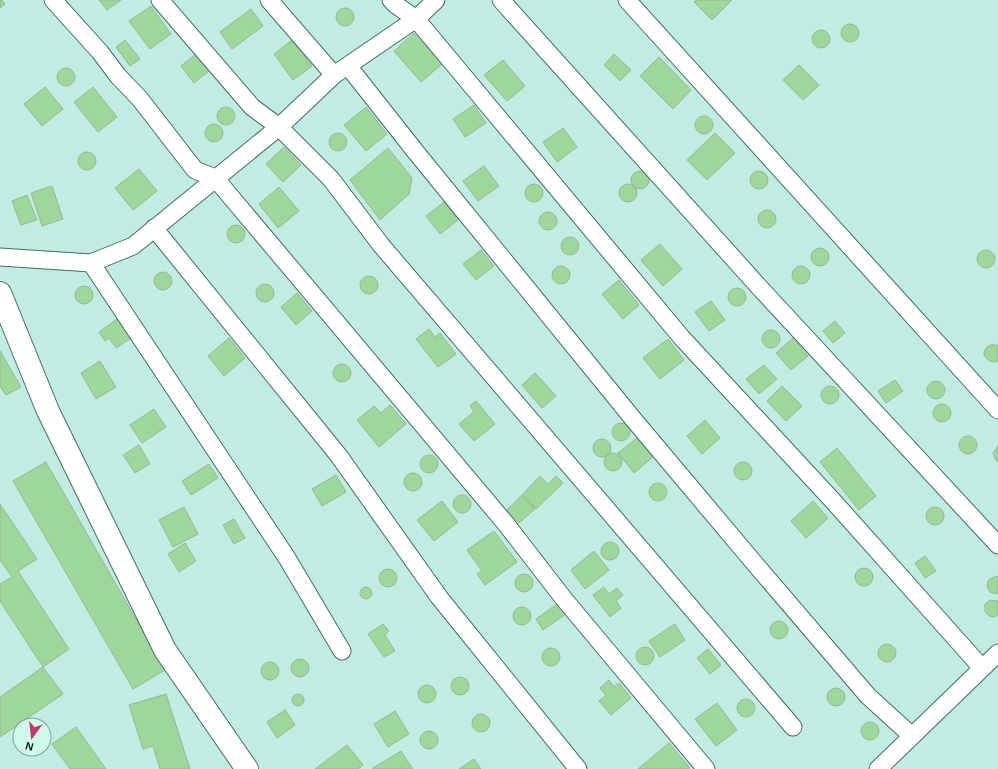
<svg xmlns="http://www.w3.org/2000/svg" width="998" height="769" font-family="Helvetica,sans-serif">
<rect width="100%" height="100%" fill="#c1ece1"/>
<!-- building -->
<path fill="#9dd799" stroke="#9bb499" d="M0,0h2l3,4 -5,4z
M99,0h22l-14,10z
M697,0h35l-20,20 -18,-18z
M151,6l20,28 -21,15 -21,-28z
M336 17a9 9 0 1 1 18 0a9 9 0 1 1-18 0Z
M251,9l12,17 -31,23 -12,-17z
M841 33a9 9 0 1 1 18 0a9 9 0 1 1-18 0Z
M812 39a9 9 0 1 1 18 0a9 9 0 1 1-18 0Z
M414,33l28,31 -21,18 -27,-31z
M125,40l15,19 -10,7 -14,-19z
M292,40l20,26 -19,14 -19,-26z
M196,54l13,17 -15,12 -13,-17z
M614,54l17,16 -11,11 -16,-16z
M659,57l32,33 -18,19 -33,-33z
M503,60l22,26 -18,15 -23,-26z
M799,65l20,20 -16,15 -20,-20z
M57 77a9 9 0 1 1 18 0a9 9 0 1 1-18 0Z
M45,87l18,22 -21,17 -18,-22z
M93,87l24,30 -19,15 -24,-30z
M474,105l12,18 -21,14 -12,-18z
M366,107l21,27 -21,17 -22,-26z
M217 116a9 9 0 1 1 18 0a9 9 0 1 1-18 0Z
M695 125a9 9 0 1 1 18 0a9 9 0 1 1-18 0Z
M205 133a9 9 0 1 1 18 0a9 9 0 1 1-18 0Z
M563,128l14,19 -20,15 -14,-20z
M715,133l20,20 -28,27 -20,-20z
M329 142a9 9 0 1 1 18 0a9 9 0 1 1-18 0Z
M284,147l17,18 -18,17 -17,-18z
M388,148l24,30 -3,16 -29,26 -30,-40z
M78 161a9 9 0 1 1 18 0a9 9 0 1 1-18 0Z
M484,166l15,20 -21,15 -15,-20z
M139,169l18,22 -24,19 -18,-22z
M750 180a9 9 0 1 1 18 0a9 9 0 1 1-18 0Z
M631 180a9 9 0 1 1 18 0a9 9 0 1 1-18 0Z
M619 193a9 9 0 1 1 18 0a9 9 0 1 1-18 0Z
M525 193a9 9 0 1 1 18 0a9 9 0 1 1-18 0Z
M52,186l11,33 -21,7 -11,-33z
M279,187l20,24 -21,17 -19,-24z
M27,195l10,25 -16,5 -9,-24z
M444,202l14,18 -18,14 -14,-18z
M758 219a9 9 0 1 1 18 0a9 9 0 1 1-18 0Z
M539 221a9 9 0 1 1 18 0a9 9 0 1 1-18 0Z
M227 234a9 9 0 1 1 18 0a9 9 0 1 1-18 0Z
M561 246a9 9 0 1 1 18 0a9 9 0 1 1-18 0Z
M660,244l22,25 -19,17 -22,-26z
M811 257a9 9 0 1 1 18 0a9 9 0 1 1-18 0Z
M481,250l13,16 -18,14 -13,-16z
M977 259a9 9 0 1 1 18 0a9 9 0 1 1-18 0Z
M792 275a9 9 0 1 1 18 0a9 9 0 1 1-18 0Z
M552 275a9 9 0 1 1 18 0a9 9 0 1 1-18 0Z
M154 281a9 9 0 1 1 18 0a9 9 0 1 1-18 0Z
M360 285a9 9 0 1 1 18 0a9 9 0 1 1-18 0Z
M619,280l20,25 -16,14 -21,-25z
M256 293a9 9 0 1 1 18 0a9 9 0 1 1-18 0Z
M75 295a9 9 0 1 1 18 0a9 9 0 1 1-18 0Z
M728 297a9 9 0 1 1 18 0a9 9 0 1 1-18 0Z
M297,293l15,18 -16,14 -15,-18z
M711,301l14,19 -16,11 -14,-19z
M117,319l14,19 -15,10 -7,-10 -4,3 -6,-9z
M835,321l10,12 -12,10 -10,-12z
M429,329l6,8 5,-4 16,21 -18,13 -22,-28z
M762 339a9 9 0 1 1 18 0a9 9 0 1 1-18 0Z
M229,338l16,20 -21,18 -16,-20z
M793,338l15,18 -17,14 -15,-17z
M668,339l16,21 -24,19 -17,-21z
M993,344l5,2v15l-5,1 -5,-2 -4,-5v-3l3,-5z
M0,351l21,36 -15,8 -6,-9z
M100,361l16,26 -20,12 -15,-26z
M333 373a9 9 0 1 1 18 0a9 9 0 1 1-18 0Z
M764,365l13,14 -18,15 -13,-15z
M535,373l21,23 -14,12 -20,-23z
M895,380l8,11 -17,12 -8,-12z
M927 390a9 9 0 1 1 18 0a9 9 0 1 1-18 0Z
M782,386l20,20 -16,15 -19,-20z
M821 395a9 9 0 1 1 18 0a9 9 0 1 1-18 0Z
M476,401l19,23 -21,17 -15,-17 15,-12 -4,-6z
M933 413a9 9 0 1 1 18 0a9 9 0 1 1-18 0Z
M390,405l16,19 -27,23 -22,-27 17,-14 7,7z
M154,409l12,18 -24,16 -12,-18z
M705,420l15,18 -18,16 -15,-18z
M612 432a9 9 0 1 1 18 0a9 9 0 1 1-18 0Z
M959 445a9 9 0 1 1 18 0a9 9 0 1 1-18 0Z
M637,438l16,19 -19,16 -16,-20z
M593 448a9 9 0 1 1 18 0a9 9 0 1 1-18 0Z
M139,445l11,19 -15,9 -12,-18z
M998,446v16l-3,-3 -2,-6z
M837,448l39,48 -17,14 -39,-48z
M604 462a9 9 0 1 1 18 0a9 9 0 1 1-18 0Z
M420 464a9 9 0 1 1 18 0a9 9 0 1 1-18 0Z
M46,462l119,208 -32,19 -120,-208z
M734 471a9 9 0 1 1 18 0a9 9 0 1 1-18 0Z
M209,464l9,14 -27,17 -9,-14z
M404 482a9 9 0 1 1 18 0a9 9 0 1 1-18 0Z
M336,475l10,17 -24,14 -10,-17z
M540,476l8,8 8,-8 7,7 -27,26 -14,-14z
M649 492a9 9 0 1 1 18 0a9 9 0 1 1-18 0Z
M522,495l13,14 -16,14 -12,-13z
M453 504a9 9 0 1 1 18 0a9 9 0 1 1-18 0Z
M442,501l16,21 -24,19 -17,-21z
M813,501l15,17 -22,20 -15,-17z
M0,504l37,55 -19,12 51,78 -26,18 -43,-66v-17l12,-7 -12,-17z
M184,507l14,27 -25,13 -14,-27z
M926 516a9 9 0 1 1 18 0a9 9 0 1 1-18 0Z
M234,519l11,19 -11,6 -11,-19z
M494,531l23,31 -32,23 -8,-11 5,-3 -15,-21z
M601 551a9 9 0 1 1 18 0a9 9 0 1 1-18 0Z
M185,543l11,18 -17,11 -11,-18z
M594,551l15,19 -24,19 -14,-19z
M925,556l11,15 -11,7 -10,-15z
M855 577a9 9 0 1 1 18 0a9 9 0 1 1-18 0Z
M379 578a9 9 0 1 1 18 0a9 9 0 1 1-18 0Z
M515 583a9 9 0 1 1 18 0a9 9 0 1 1-18 0Z
M996,576l2,1v17h-2l-6,-2 -3,-5 1,-6 2,-2z
M360 593a6 6 0 1 1 12 0a6 6 0 1 1-12 0Z
M604,587l5,7 8,-6 6,7 -7,6 5,7 -11,9 -17,-22z
M990,600l8,1v14l-3,2 -6,-1 -4,-4v-8z
M558,603l8,11 -23,16 -7,-11z
M513 616a9 9 0 1 1 18 0a9 9 0 1 1-18 0Z
M770 630a9 9 0 1 1 18 0a9 9 0 1 1-18 0Z
M383,624l6,7 -4,4 10,16 -11,6 -16,-23z
M675,624l10,16 -25,17 -11,-16z
M878 653a9 9 0 1 1 18 0a9 9 0 1 1-18 0Z
M636 656a9 9 0 1 1 18 0a9 9 0 1 1-18 0Z
M542 657a9 9 0 1 1 18 0a9 9 0 1 1-18 0Z
M708,649l13,16 -11,9 -13,-16z
M291 668a9 9 0 1 1 18 0a9 9 0 1 1-18 0Z
M261 671a9 9 0 1 1 18 0a9 9 0 1 1-18 0Z
M43,667l20,27 -63,43v-40z
M451 686a9 9 0 1 1 18 0a9 9 0 1 1-18 0Z
M609,680l5,7 5,-4 12,15 -20,17 -12,-14 7,-6 -6,-7z
M418 694a9 9 0 1 1 18 0a9 9 0 1 1-18 0Z
M827 697a9 9 0 1 1 18 0a9 9 0 1 1-18 0Z
M292 700a6 6 0 1 1 12 0a6 6 0 1 1-12 0Z
M166,694l24,75h-30l-7,-23 -10,3 -14,-44z
M737 708a9 9 0 1 1 18 0a9 9 0 1 1-18 0Z
M717,703l20,27 -21,16 -21,-27z
M285,710l10,15 -18,13 -10,-16z
M395,711l14,23 -21,13 -14,-23z
M472 723a9 9 0 1 1 18 0a9 9 0 1 1-18 0Z
M861 731a9 9 0 1 1 18 0a9 9 0 1 1-18 0Z
M76,727l30,42h-36l-18,-25z
M420 740a9 9 0 1 1 18 0a9 9 0 1 1-18 0Z
M669,743l21,25 -2,1h-50z
M347,745l16,20 -5,4h-43z
M401,751l12,18h-40v-1z
M474,759l7,10h-22z"/>
<g fill="none" stroke-linecap="round" stroke-linejoin="round">
<defs>
<path id="street" d="M53,0l47,52 18,24 22,23 55,71 20,8 291,346 58,75 142,170
M160,0l92,107 27,20 52,52 50,66 412,482
M269,0l65,75
M391,0l5,5 20,14 266,319 152,164 148,166
M501,0l259,288 238,257
M627,0l371,410
M348,66l67,85 219,269 116,138 118,138 44,40
M154,228l185,228 100,141 139,172
M0,257l91,6 42,-17 146,-119 55,-52 82,-56 20,-19
M91,263l196,295 55,93
M878,769l120,-116"/>
<path id="secondary" d="M0,293l48,118 117,239 82,119"/>
</defs>
<!-- street casing -->
<use href="#street" stroke="#446c63" stroke-width="19"/>
<!-- secondary casing -->
<use href="#secondary" stroke="#446c63" stroke-width="24"/>
<!-- street -->
<use href="#street" stroke="#fff" stroke-width="17"/>
<!-- secondary -->
<use href="#secondary" stroke="#fff" stroke-width="22"/>
</g>
<!-- north arrow -->
<g transform="translate(32 737) rotate(195)"><circle r="19" fill="#cefaee" stroke="#80a198"/>
<path d="M0-3L7 15L0 10L-7 15Z" fill="#c5396a"/>
<text y="-6" font-size="11" font-weight="bold" text-anchor="middle" fill="#0b1c18">N</text>
</g>
</svg>
